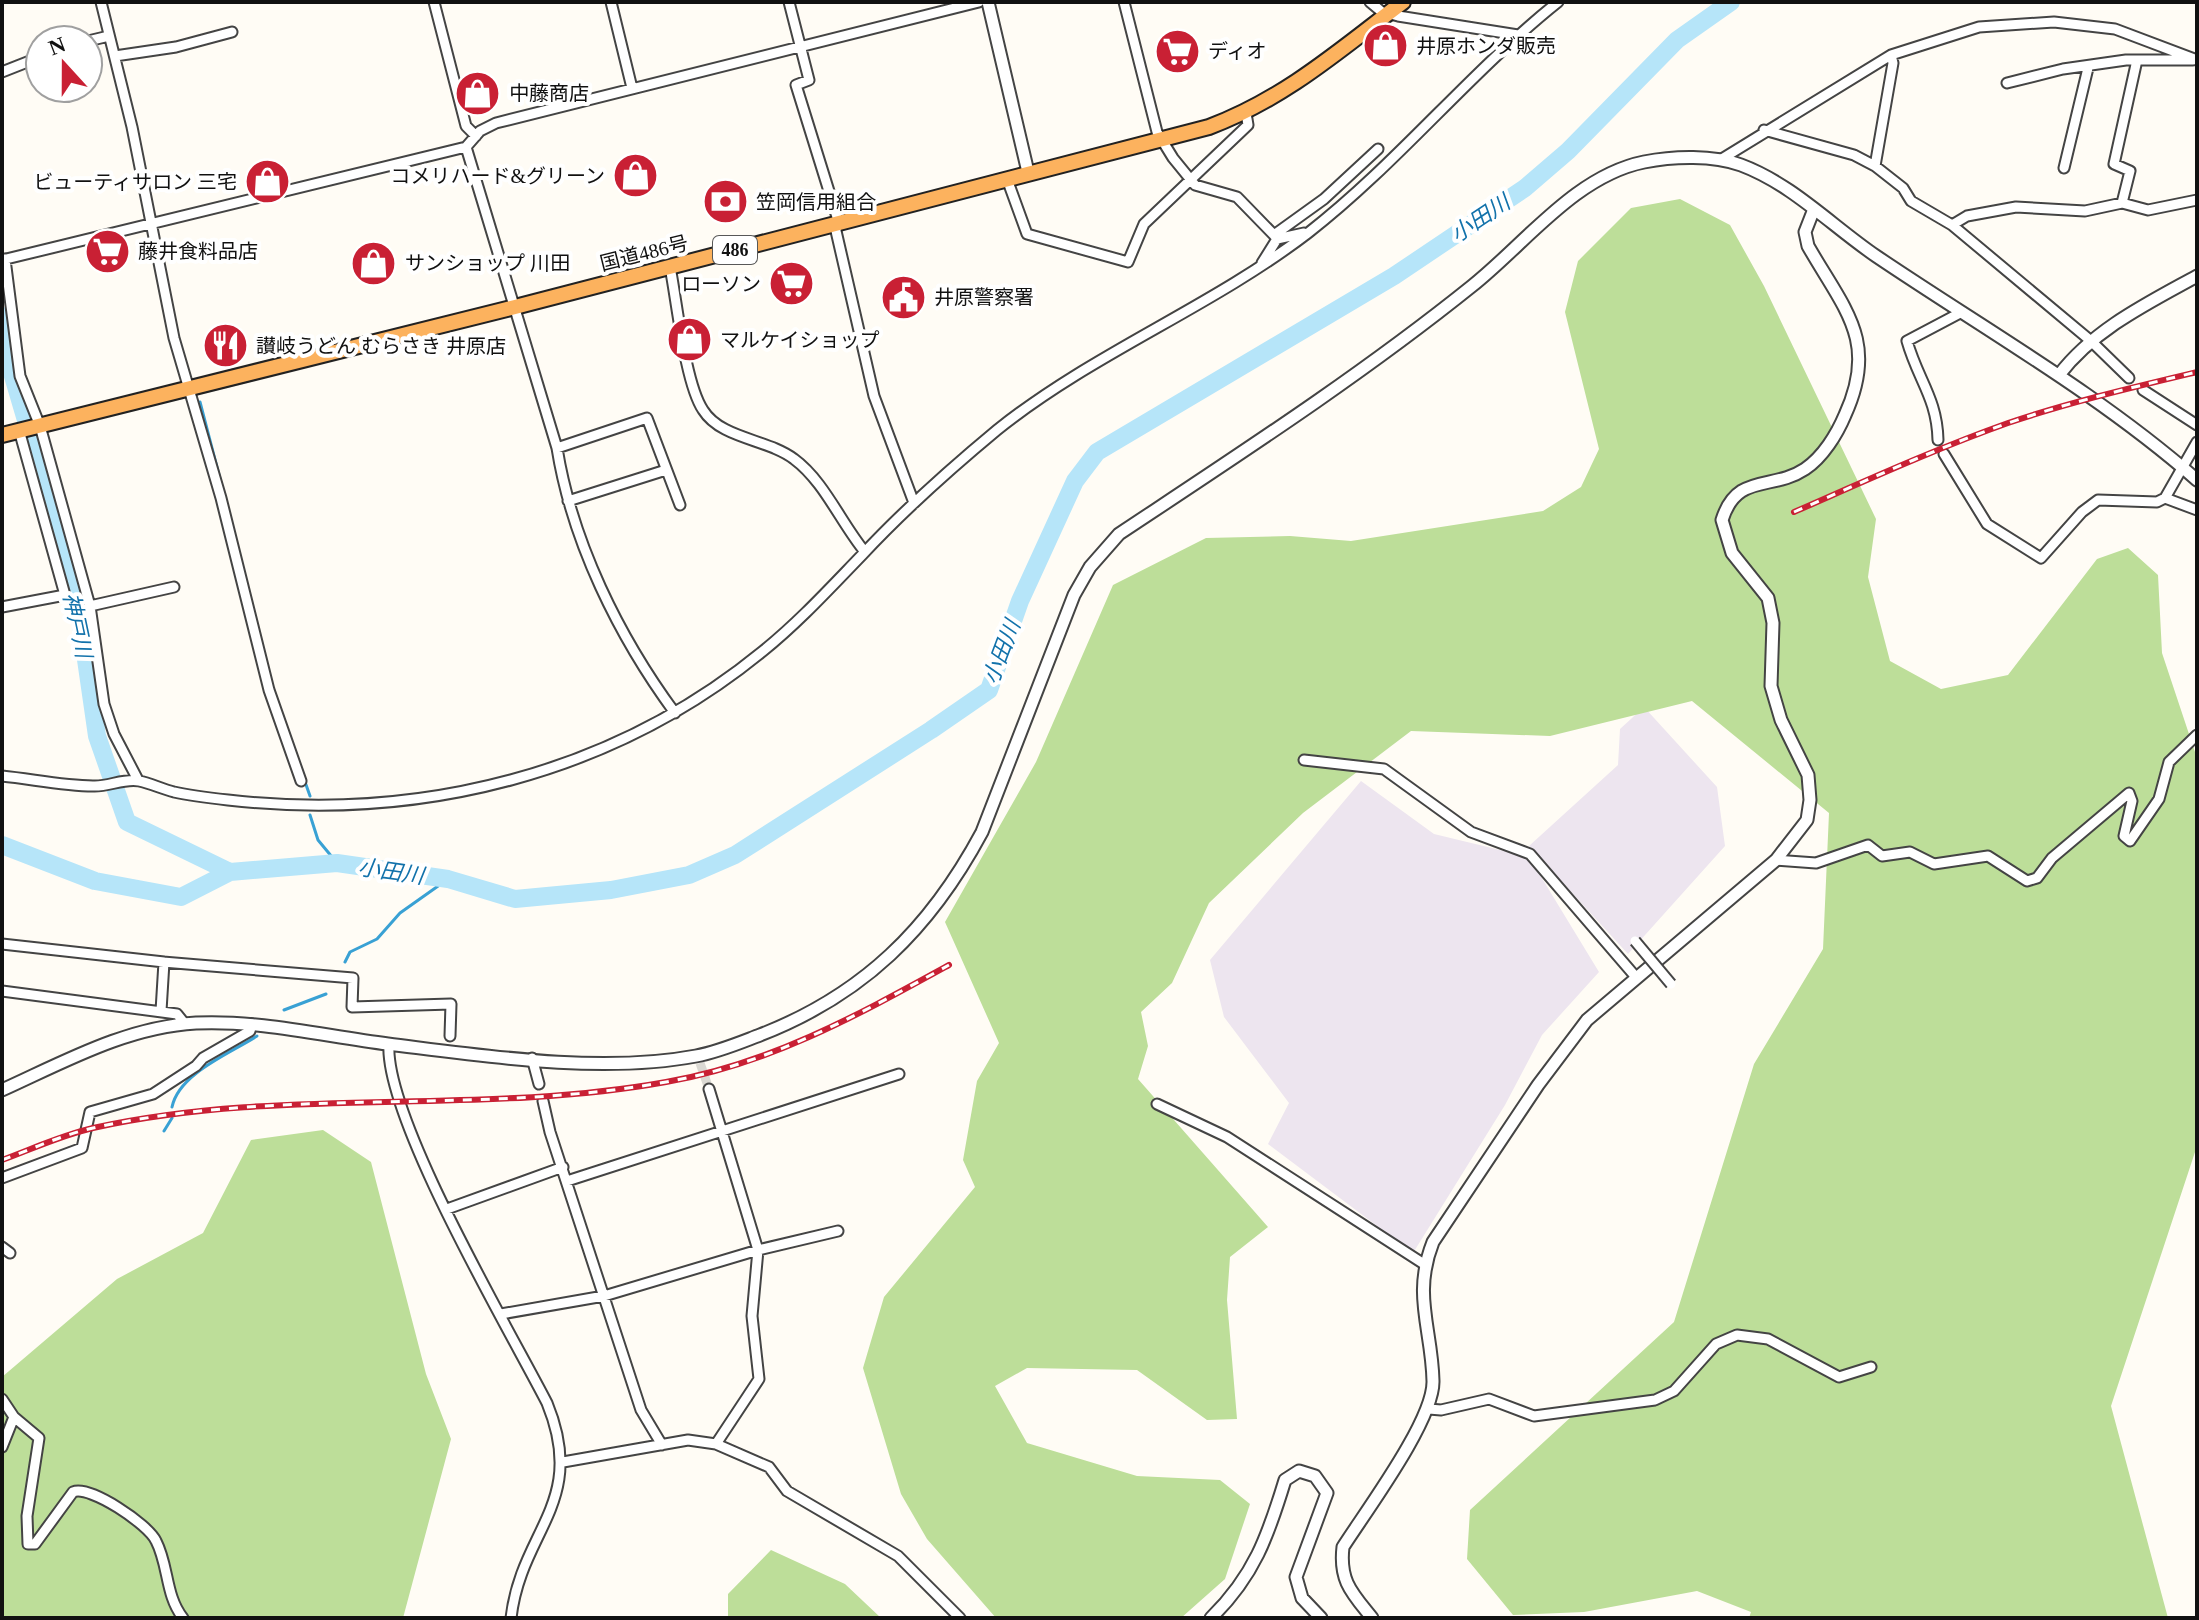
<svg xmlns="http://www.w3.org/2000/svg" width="2199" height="1620" font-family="'Times New Roman','Noto Sans JP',serif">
<rect width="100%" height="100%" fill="#fffcf5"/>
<!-- industrial -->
<path fill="#ede5ef" d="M1644,707l73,80 8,59 -97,108 -99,-108 89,-81 2,-36z
M1361,781l73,53 95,23 70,115 -57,63 -37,70 -92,148 -145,-109 21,-41 -65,-86 -14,-57z"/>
<!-- forest -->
<path fill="#bdde99" d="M1680,199l50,26 34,61 112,233 -8,58 22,84 51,28 67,-14 89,-116 31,-11 30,27 4,78 35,105v388l-86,260 57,212h-419l2,-6 -54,-21 -113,21 -71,3 -46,-56 3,-49 204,-188 80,-258 69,-115 6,-136 -137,-112 -142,35 -139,-5 -108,82 -94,90 -37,80 -31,29 7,34 -10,33 130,148 -38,30 -3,43 10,119 -30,1 -70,-50 -110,-2 -32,18 32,57 110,33 83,4 30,24 -25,75 -44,39h-185l-69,-79 -26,-45 -38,-126 21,-71 91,-110 -12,-27 14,-79 22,-38 -54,-121 91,-160 77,-177 93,-47 84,-2 61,5 192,-30 38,-24 18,-38 -34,-137 13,-51 53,-53z
M323,1130l48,32 55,212 25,65 -48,179h-401v-241l115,-98 86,-46 48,-93z
M771,1550l74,34 36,34h-153v-24z"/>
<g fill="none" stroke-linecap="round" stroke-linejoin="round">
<!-- stream -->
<path stroke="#39a1d4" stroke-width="3" d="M200,402l20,77
M304,779l6,17
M310,815l8,25 19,23
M345,962l5,-10 27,-13 23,-26 48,-34
M284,1010l42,-16
M172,1107c7,-34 59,-54 85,-71
M164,1131l8,-13"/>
<!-- river -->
<path stroke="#b6e5f9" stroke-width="18" d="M2,316l8,50 53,180 18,79 16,111 30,86 103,50
M2,845l93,36 86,16 49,-25 107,-9 111,16 67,20 96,-9 78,-15 46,-20 196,-125 58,-40 31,-89 55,-120 22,-29 297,-176 131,-88 43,-37 109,-111 54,-38"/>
<!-- minor-tunnel -->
<path stroke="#dbd9d3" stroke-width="9" stroke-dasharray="9 4.5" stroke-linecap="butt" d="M700,1063l9,26"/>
<defs>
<path id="minor" d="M101,2l31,125 42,211 47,160 48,192 32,91
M434,2l32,124 10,10
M611,2l21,86
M789,2l20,78 -13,5 41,132 -1,14 38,165 40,107
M1124,2l33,130 16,26 22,27 42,12 37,38 50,-36 54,-50
M1370,2l12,10 16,4 120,19
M88,41l21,-5
M115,56l61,-9 56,-15
M2,72l38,-15
M2007,83l56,-14 63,-9h67
M1764,130l90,25 21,11 28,22 8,13 41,24 139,116 38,37
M466,147l91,301c15,94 62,189 118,265
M1720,160l171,-105 88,-28 75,-5 61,7 82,31
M1875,166l18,-103 -2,-8
M2064,168l24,-100
M1007,179l20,55 101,28 16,-38 104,-99 -2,-12
M2122,203l8,-32 -16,-7 23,-104
M1952,225l15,-9 49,-9 69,4 37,-8 26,7 49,-10
M1274,235l3,4 27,-6
M5,259l15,117 20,50 50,180 14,98 10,30 24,46
M2,260l464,-113 14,-16 16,-8 483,-121
M1262,263l15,-24
M670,267c7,35 15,116 33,143 18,29 65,29 91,49 30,22 47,64 71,93
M2143,390l54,35
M1938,440c-1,-42 -20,-60 -31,-99l53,-28
M557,448l90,-30 33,87
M1944,454l43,70 54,34 41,-46 16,-12 59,2 8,-4 32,-56
M2165,498l32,12
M568,501l98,-31
M90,606l84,-19
M2,607l63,-12 -46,-165
M1304,760l80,9 87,63 59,22 105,122
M2,776c30,3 61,10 91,10 15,1 31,-8 46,-5 11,2 23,8 35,11 18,4 36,6 54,8 192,22 385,-26 535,-149 36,-29 67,-63 99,-96 42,-45 88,-86 135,-125 96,-77 213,-122 311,-197 90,-70 161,-160 250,-231
M1776,860l40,3 52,-18 14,11 28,-4 24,12 54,-8 39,25 10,-3 15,-20 77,-65 3,8 -8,35 6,5 29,-42 10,-37 28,-27
M2,944l162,18 -3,49
M163,962l190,16 -1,29 99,-3 -1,32
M2,991l175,23 8,10
M389,1044c-5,73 120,285 158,359 41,100 -26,127 -36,215
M532,1058l7,26
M709,1089l49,161 -6,66 7,63 -43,65
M543,1101l7,31 91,278 21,35
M1157,1104l70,33 197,127
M2,1178l80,-30 8,-36 63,-18 43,-28 7,-8 47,-27 2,-7
M567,1181l332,-107
M447,1209l116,-42
M2,1247l8,6
M501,1314l103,-18 154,-46 80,-19
M2,1399l12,18 25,21 -12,78 1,28h7l38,-52c17,-7 75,32 83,49 13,25 9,54 27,77
M1429,1409l12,1 48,-11 45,17 121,-16 19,-9 42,-47 21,-9 31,4 71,38 32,-10
M2,1447l12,-30
M563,1462l125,-22 28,4 53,23 18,24 111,65 62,62"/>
<path id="tertiary" d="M988,2l40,170
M2059,375c35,-46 89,-72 138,-99
M2,1090c62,-28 124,-63 194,-67 64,-3 128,13 192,21 97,12 213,30 308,12 22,-4 43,-13 64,-21 103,-40 170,-106 222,-203l92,-237 16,-28 29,-33c119,-79 241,-158 353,-248 53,-42 103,-110 172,-124 30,-6 69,-7 97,3 51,19 91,61 135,91 108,73 223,138 321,224
M1211,1618c43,-42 57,-82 74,-138l14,-9 16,5 12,17 -31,84 6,21 19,20
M1372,1618c-20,-25 -33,-37 -29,-71 23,-36 91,-127 90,-166 -1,-52 -21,-86 0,-139l105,-157 49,-65 189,-160 31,-40 3,-20 -2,-25 -27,-55 -10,-34 2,-63 -5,-25 -36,-45 -10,-33c15,-48 50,-29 83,-51 18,-12 32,-35 40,-54 34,-74 -1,-106 -37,-169l-3,-14 9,-23"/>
<path id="trunk" d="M2,435l513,-128 694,-180c75,-28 131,-77 194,-125"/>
</defs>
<!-- minor casing -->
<use href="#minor" stroke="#444" stroke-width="13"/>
<!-- tertiary casing -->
<use href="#tertiary" stroke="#444" stroke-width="15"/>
<!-- trunk casing -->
<use href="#trunk" stroke="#222" stroke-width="18"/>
<!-- minor -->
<use href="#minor" stroke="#fff" stroke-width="9"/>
<!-- tertiary -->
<use href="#tertiary" stroke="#fff" stroke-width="11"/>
<!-- trunk -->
<use href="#trunk" stroke="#fcb25e" stroke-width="14"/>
<defs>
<path id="rail" d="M1794,512c71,-31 141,-63 214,-89 62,-21 126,-36 189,-51
M2,1160c30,-11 60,-25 91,-32 189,-42 384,-12 573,-46 104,-18 192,-67 283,-117"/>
</defs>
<!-- rail casing -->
<use href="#rail" stroke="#c92034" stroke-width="6"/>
<!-- rail -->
<use href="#rail" stroke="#fff" stroke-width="3" stroke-dasharray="9" stroke-linecap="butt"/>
<defs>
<path id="minor-bridge" d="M1635,941l36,43"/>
</defs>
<!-- minor-bridge casing -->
<use href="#minor-bridge" stroke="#444" stroke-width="13" stroke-linecap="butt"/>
<!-- minor-bridge -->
<use href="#minor-bridge" stroke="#fff" stroke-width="9"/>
</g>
<!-- icons -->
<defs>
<symbol id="shop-disc" viewBox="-11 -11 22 22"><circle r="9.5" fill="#c92034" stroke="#fff"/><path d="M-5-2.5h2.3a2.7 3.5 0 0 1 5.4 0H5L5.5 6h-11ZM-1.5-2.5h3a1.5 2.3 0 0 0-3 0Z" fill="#fff"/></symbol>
<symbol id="supermarket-disc" viewBox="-11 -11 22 22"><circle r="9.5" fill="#c92034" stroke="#fff"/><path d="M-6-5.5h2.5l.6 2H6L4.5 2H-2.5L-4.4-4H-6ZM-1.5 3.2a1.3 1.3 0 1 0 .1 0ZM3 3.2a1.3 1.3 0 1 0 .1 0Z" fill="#fff"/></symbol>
<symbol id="bank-disc" viewBox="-11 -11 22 22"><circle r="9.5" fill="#c92034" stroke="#fff"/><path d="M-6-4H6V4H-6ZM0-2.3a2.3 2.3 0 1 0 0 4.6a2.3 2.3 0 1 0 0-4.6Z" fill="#fff"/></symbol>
<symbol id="civic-disc" viewBox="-11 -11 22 22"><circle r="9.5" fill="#c92034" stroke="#fff"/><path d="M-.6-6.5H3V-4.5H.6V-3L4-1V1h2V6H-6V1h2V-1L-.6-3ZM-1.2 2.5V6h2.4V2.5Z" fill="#fff"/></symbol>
<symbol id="restaurant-disc" viewBox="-11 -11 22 22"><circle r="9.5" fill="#c92034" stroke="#fff"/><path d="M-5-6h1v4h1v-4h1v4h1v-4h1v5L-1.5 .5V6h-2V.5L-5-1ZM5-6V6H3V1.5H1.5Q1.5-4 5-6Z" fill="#fff"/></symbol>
</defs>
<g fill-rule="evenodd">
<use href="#shop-disc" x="1360" y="20" width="51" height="51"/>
<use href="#supermarket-disc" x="1152" y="26" width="51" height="51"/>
<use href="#shop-disc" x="452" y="68" width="51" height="51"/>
<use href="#shop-disc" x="610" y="150" width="51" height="51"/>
<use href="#shop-disc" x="242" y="156" width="51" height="51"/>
<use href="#bank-disc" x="700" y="176" width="51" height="51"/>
<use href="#supermarket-disc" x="82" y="226" width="51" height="51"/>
<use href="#shop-disc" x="348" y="238" width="51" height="51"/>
<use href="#supermarket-disc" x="766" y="258" width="51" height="51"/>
<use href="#civic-disc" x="878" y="272" width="51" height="51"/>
<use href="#shop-disc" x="664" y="314" width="51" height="51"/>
<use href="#restaurant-disc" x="200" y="320" width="51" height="51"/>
</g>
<g text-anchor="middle" stroke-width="8" stroke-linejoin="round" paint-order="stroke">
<!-- shield labels -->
<rect fill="#fff" stroke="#585858" stroke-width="2" x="713" y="236" width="44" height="28" rx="6"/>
<g font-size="18" font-weight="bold" fill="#111">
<text x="735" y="256">486</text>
</g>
<!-- poi labels -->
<g font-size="20" fill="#111" stroke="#fff" text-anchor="start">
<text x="1416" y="53">井原ホンダ販売</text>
<text x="1208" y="58">ディオ</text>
<text x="509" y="100">中藤商店</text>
<text x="605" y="183" text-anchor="end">コメリハード&amp;グリーン</text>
<text x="237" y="189" text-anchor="end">ビューティサロン 三宅</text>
<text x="756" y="209">笠岡信用組合</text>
<text x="138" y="258">藤井食料品店</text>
<text x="405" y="270">サンショップ 川田</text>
<text x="761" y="291" text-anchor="end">ローソン</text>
<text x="934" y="304">井原警察署</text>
<text x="720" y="347">マルケイショップ</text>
<text x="256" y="353">讃岐うどん むらさき 井原店</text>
</g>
<!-- street labels -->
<g font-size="20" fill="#111" stroke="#fff">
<text transform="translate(644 253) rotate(-14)" y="7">国道486号</text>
</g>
<!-- water labels -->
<g font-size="22" font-style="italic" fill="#1272ab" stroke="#fff">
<text transform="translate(1480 218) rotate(-34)" y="8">小田川</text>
<text transform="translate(78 625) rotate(78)" y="8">神戸川</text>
<text transform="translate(1001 652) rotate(-69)" y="8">小田川</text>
<text transform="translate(391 871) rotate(8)" y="8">小田川</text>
</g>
</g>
<!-- border -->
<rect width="2199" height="1620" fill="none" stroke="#111111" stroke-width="8"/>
<!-- north arrow -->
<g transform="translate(64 64) rotate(339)"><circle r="38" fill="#ffffff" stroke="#a0a0a0" stroke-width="2"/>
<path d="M0-6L14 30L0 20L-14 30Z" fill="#c92034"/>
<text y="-12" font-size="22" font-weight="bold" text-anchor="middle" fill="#111111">N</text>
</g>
</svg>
